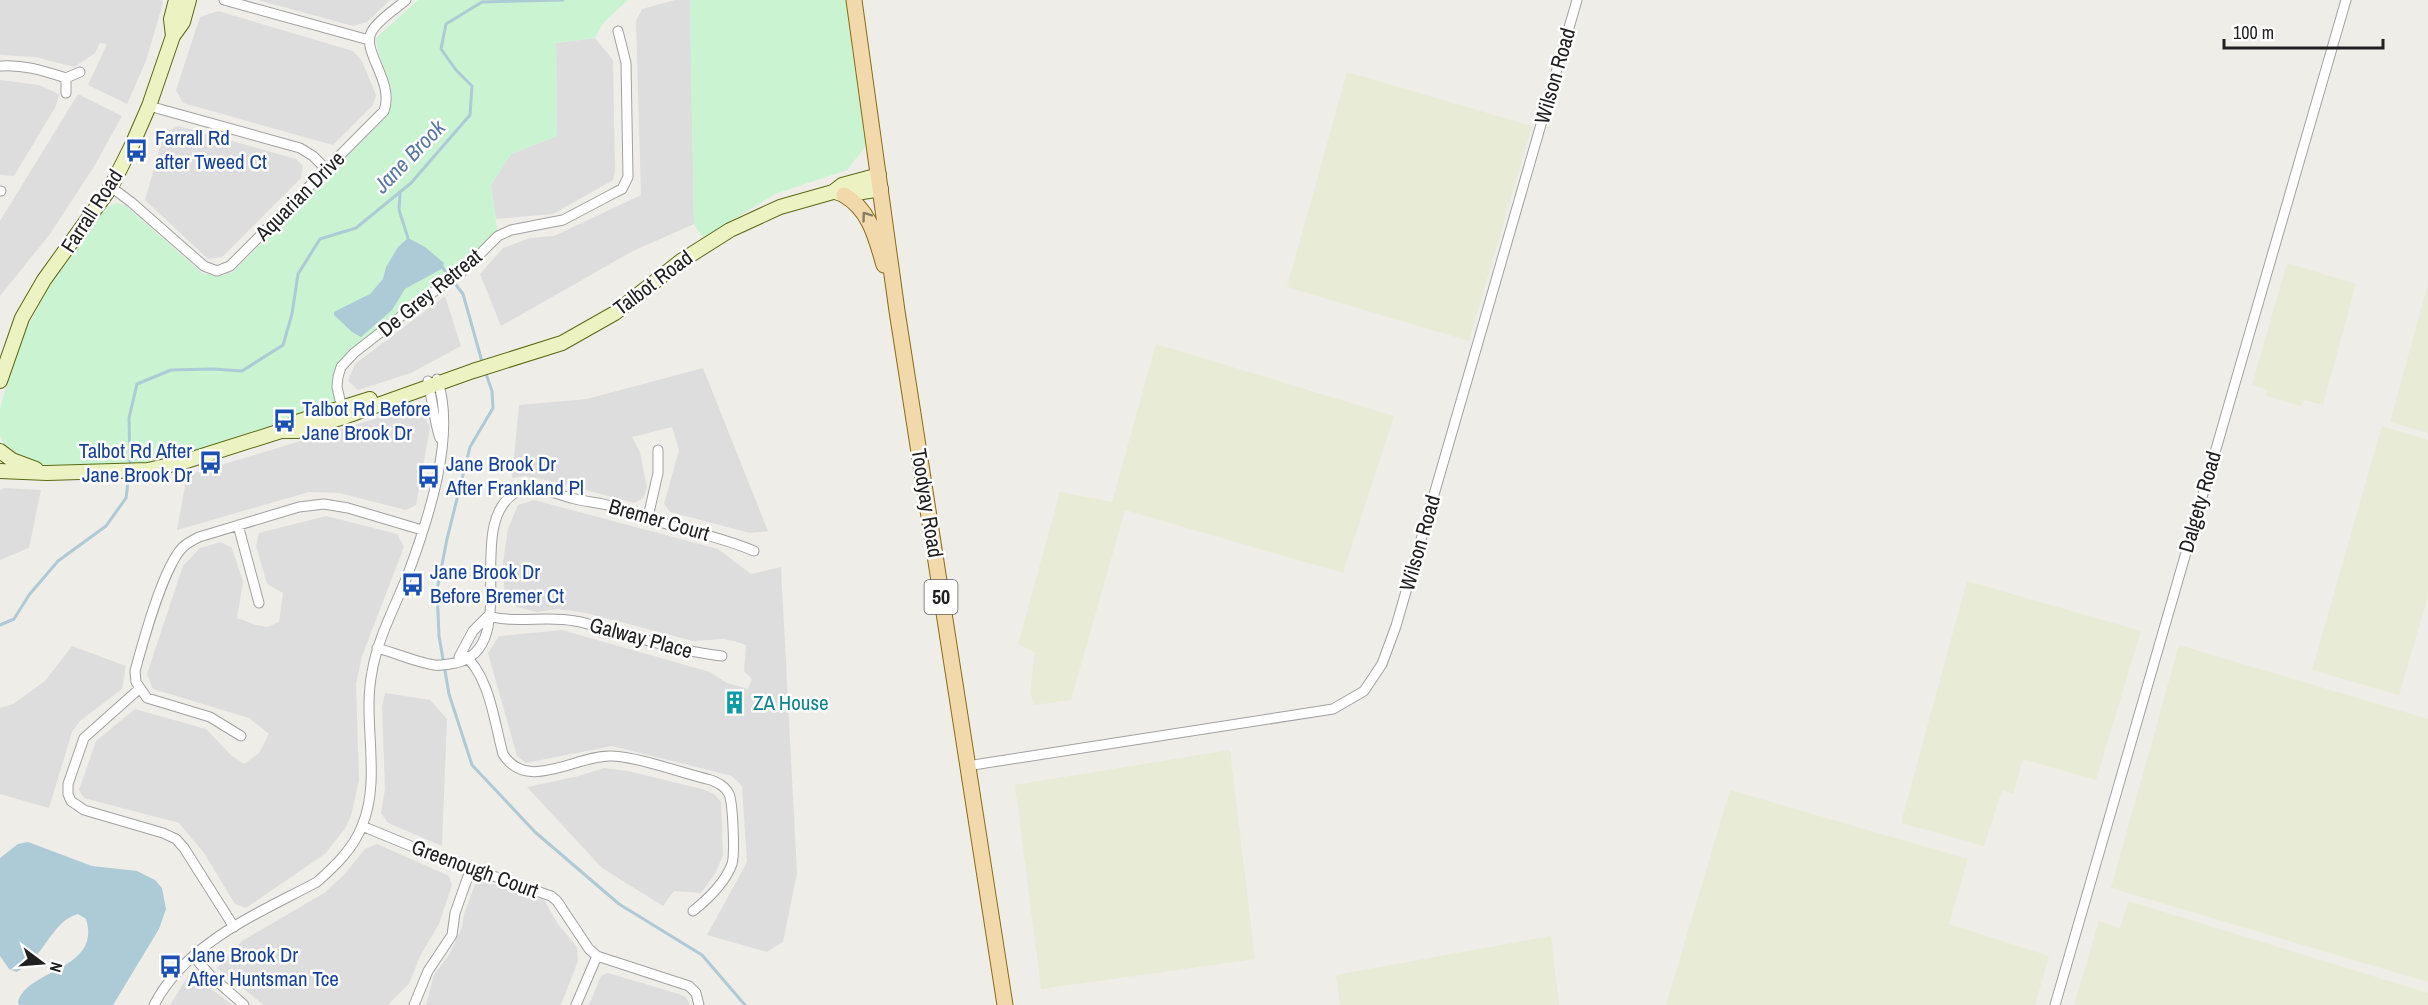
<svg xmlns="http://www.w3.org/2000/svg" width="2428" height="1005" font-family="'Archivo Narrow',sans-serif">
<rect width="100%" height="100%" fill="#efede8"/>
<!-- residential -->
<path fill="#dedddd" d="M0,0h162l1,3 -17,58 -19,43 -39,-19 19,-41 -7,-1 -5,10 -21,14 -39,-10 -35,-2z
M258,0h132l-23,22 -14,4z
M675,0h15l4,224 -61,27 -132,75 -21,-52 23,-26 27,-10 24,-2 87,-41 -5,-174 6,-12z
M218,11l135,40 9,10 14,34 -3,10 -40,40 -150,-42 -7,-13 24,-73z
M595,38l18,22 2,111 -2,9 -60,34 -57,5 -5,-34 20,-31 46,-18 -1,-93z
M0,80l39,5 20,9 -3,12 -42,70 -14,-1z
M78,94l44,22 -27,49 -45,69 -50,62v-75z
M178,126l118,33 7,7 -2,12 -79,79 -14,2 -63,-59 19,-67z
M445,296l16,50 -50,27 -53,17 -10,-9 7,-17z
M703,368l65,163 -18,2 -80,-21 -6,-8 15,-54 -7,-23 -40,10 8,15 7,36 -4,10 -9,5 -74,-20 -35,-7 -13,2 7,-73 68,-6z
M418,406l12,21 -14,78 -10,5 -67,-17 -30,-1 -132,38 10,-55z
M4,488l37,2 -12,58 -29,12v-70z
M534,500l184,49 33,25 30,-7 16,306 -14,69 -16,10 -60,-17 40,-73 -5,-76 -10,-10 -120,-30 -86,17 -9,-7 -29,-103 11,-17 63,-6 148,42 17,11 21,6 4,-10 -8,-8 2,-26 -12,-4 -11,-2 -30,2 -107,-28 -28,-4 -21,3 -20,-5 -13,-19 -1,-26 5,-33 10,-24z
M326,516l71,18 7,13 -42,109 -6,28 3,96 -8,36 -5,11 -20,26 -80,55 -11,-4 -31,-51 -25,-30 -95,-25 -5,-8 17,-49 39,-32 71,20 25,26 13,9 15,-11 10,-19 -20,-16 -96,-29 -6,-15 36,-108 17,-18 21,-6 11,6 11,34 -6,36 19,7 11,2 12,-5 4,-29 -16,-9 -11,-38 3,-13z
M72,646l54,20 -4,23 -42,32 -8,11 -23,76 -49,-14v-86l13,-4 32,-23z
M385,693l45,7 17,19 -5,127 -54,-23 -7,-10 4,-24 -3,-82z
M604,768l24,3 74,18 12,5 7,8 2,53 -8,19 -14,19 -27,-2 -11,15 -61,-38 -75,-81 52,-11z
M377,844l72,32 3,9 -13,39 -19,32 -11,28 -21,21h-124l-47,-37 25,-27 82,-48 20,-18 21,-26z
M477,879l67,21 14,24 19,23 1,14 -17,44h-135l8,-30 16,-22 12,-26 2,-13z
M608,973l71,21 7,3 4,8h-101l12,-29z
M188,976l11,3 33,26h-62z"/>
<!-- farmland -->
<path fill="#e8ebd5" d="M1347,72l185,54 -63,215 -182,-54z
M2287,263l69,21 -33,121 -20,-5 -2,6 -35,-10 2,-6 -16,-5z
M2428,284v149l-38,-11z
M1156,344l238,72 -51,157 -218,-63 -54,190 -37,5 -4,-12 5,-40 -17,-9 42,-152 52,10z
M2382,426l46,14v156l-29,99 -87,-25z
M1967,581l174,50 -45,149 -73,-21 -10,35 -11,-4 -18,56 -83,-23z
M2179,645l249,74v263l-317,-94z
M1230,750l25,209 -214,30 -26,-204z
M1730,790l238,69 -19,65 100,32 -14,49h-369z
M2128,901l300,92v12h-354l25,-84 21,8z
M1551,936l8,69h-219l-4,-30z"/>
<!-- park -->
<path fill="#caf3d1" d="M418,0h210l-24,22 -9,16 -39,5 1,93 -46,18 -20,31 7,51 -28,29 -116,88 -16,24 4,31 -159,54 -136,11 -43,-28 -4,-10v-26l16,-59 31,-60 60,-83 10,-4 9,3 76,67 18,3 13,-4 154,-156c15,-29 -10,-50 -11,-78z
M690,0h163l17,116 -5,31 -18,23 -72,24 -72,44 -9,-14z"/>
<!-- water -->
<path fill="#adcad7" d="M408,238l17,9 19,16 -1,5 -38,21 -13,21 -31,27 -9,-5 -18,-17v-3l36,-18 13,-15 3,-12 12,-20z
M28,842l64,24 45,5 18,9 7,8 4,21 -7,20 -46,76h-94l-1,-3c9,-33 84,-32 68,-83l-8,-5c-20,5 -30,29 -43,43 -5,6 -12,11 -18,15l-8,-3 -9,-13v-98l18,-14z"/>
<g fill="none" stroke-linecap="round" stroke-linejoin="round">
<!-- stream -->
<path stroke="#adcad7" stroke-width="3" d="M400,193l-1,17 9,28
M443,268l20,26 20,71
M485,371l7,20 1,17 -23,39 -23,92 -10,51 2,46 10,58 23,71 63,67 84,72 83,51 43,50
M130,465l-1,-47 8,-34 34,-14 42,-1 29,2 41,-26 9,-31 6,-40 22,-35 36,-11 55,-45 59,-68 2,-29 -16,-16 -15,-21 5,-25 36,-22 81,-2
M0,625l14,-6 15,-24 29,-34 48,-35 20,-28 3,-23"/>
<defs>
<path id="minor" d="M224,0l145,40
M0,66c23,-2 44,5 66,12v15
M66,78l14,-6
M149,106l151,42 13,8 13,13
M111,187l20,15 73,64 13,5 13,-5 154,-155c11,-30 -24,-60 -12,-80 7,-12 24,-22 34,-31
M0,191h1
M428,381c3,13 8,49 12,57
M343,413l-6,-26 1,-10 3,-10 13,-14 68,-53 42,-30 34,-34 13,-6 52,-10 53,-28 6,-3 6,-12 -2,-114 -8,-32
M648,517l10,-44v-23
M238,525l21,78
M488,616c30,8 58,-1 87,5 14,2 26,8 40,11 36,9 70,20 107,24
M377,648c19,5 38,14 57,17 7,1 15,-1 22,-2 68,-16 4,-141 62,-172 5,-2 12,-4 18,-3 13,2 26,8 39,11 13,3 27,4 40,8 16,4 32,11 48,16 30,9 61,15 91,28
M462,653c28,22 32,69 41,101 24,39 73,1 108,2 29,1 70,17 100,24 7,3 14,6 18,14 4,10 6,60 3,70 -7,19 -24,35 -39,47
M459,657l14,-26 15,-15
M139,689l-55,49 -16,46v10l3,7 13,9 79,23 13,6 8,9 50,79
M241,736l-31,-19 -63,-19 -11,-16 -1,-11c8,-29 28,-104 48,-124 4,-4 10,-7 16,-10l100,-30 25,-3 24,4 74,22
M967,766l366,-57 31,-18 18,-27 14,-38 181,-626
M362,826l73,30 116,40 6,5 32,48 8,7 92,30 7,7 3,12
M193,956l18,20 33,29
M154,1005c33,-63 103,-91 163,-123 18,-16 36,-33 45,-56 20,-48 0,-104 10,-154 6,-35 23,-65 36,-98 20,-54 49,-140 29,-195
M414,1005l14,-34 24,-36 3,-22 16,-45
M576,1005l21,-49
M2055,1005l291,-1005"/>
<path id="secondary" d="M173,36l-2,-17 5,-19
M838,193l6,2 37,-6
M0,381l22,-63 22,-38 67,-93 21,-42 17,-39 24,-70 10,-14 6,-22
M281,431h16l47,-14 129,-46 89,-28 53,-30 66,-52 49,-31 50,-23 53,-15 9,-7 37,-10
M0,451l12,9 24,9
M0,471l47,2 101,-3 35,-8 98,-31 16,-9 73,-23"/>
<path id="primary" d="M854,0l43,311 108,694
M844,195c26,15 32,43 40,70"/>
</defs>
<!-- minor casing -->
<use href="#minor" stroke="#a1a1a1" stroke-width="11"/>
<!-- secondary casing -->
<use href="#secondary" stroke="#5a6b13" stroke-width="16"/>
<!-- primary casing -->
<use href="#primary" stroke="#896c12" stroke-width="17"/>
<!-- minor -->
<use href="#minor" stroke="#fff" stroke-width="9"/>
<!-- secondary -->
<use href="#secondary" stroke="#ecf2c2" stroke-width="14"/>
<!-- primary -->
<use href="#primary" stroke="#f1d9ab" stroke-width="15"/>
</g>
<!-- one-way arrows -->
<defs><path id="oneway-chevron" d="M-2-3.5L2.5 0L-2 3.5" fill="none" stroke-width="1.6" stroke-linecap="round" stroke-linejoin="round" transform="scale(1.5)"/></defs>
<use stroke="#887c66" href="#oneway-chevron" transform="translate(866 216) rotate(-126)"/>
<!-- icons -->
<defs>
<symbol id="bus-bare" viewBox="-9 -9 18 18"><path d="M-5-6H5V4H4V6H2V4H-2V6H-4V4H-5ZM-3.5-4V0h7V-4ZM-3.5 1.2v1.5H-2V1.2ZM2 1.2v1.5H3.5V1.2Z" fill="#1a4fb4" stroke="#fff" stroke-width="2.5" paint-order="stroke"/></symbol>
<symbol id="building-bare" viewBox="-9 -9 18 18"><path d="M-4-6H4V6H1V3H-1V6H-4ZM-2.5-4.3h1.7v1.8h-1.7ZM.8-4.3h1.7v1.8H.8ZM-2.5-1h1.7V.8h-1.7ZM.8-1h1.7V.8H.8Z" fill="#0f9aa8" stroke="#fff" stroke-width="2.5" paint-order="stroke"/></symbol>
</defs>
<g fill-rule="evenodd">
<use href="#bus-bare" x="120" y="134" width="33" height="33"/>
<use href="#bus-bare" x="268" y="404" width="33" height="33"/>
<use href="#bus-bare" x="194" y="446" width="33" height="33"/>
<use href="#bus-bare" x="412" y="460" width="33" height="33"/>
<use href="#bus-bare" x="396" y="568" width="33" height="33"/>
<use href="#building-bare" x="718" y="686" width="33" height="33"/>
<use href="#bus-bare" x="154" y="950" width="33" height="33"/>
</g>
<g text-anchor="middle" stroke-width="5" stroke-linejoin="round" paint-order="stroke">
<!-- shield labels -->
<rect fill="#fff" stroke="#636363" stroke-width="1.5" x="924.5" y="580" width="33" height="34" rx="4.5"/>
<g font-size="20" font-weight="bold" fill="#202020">
<text x="941" y="604">50</text>
</g>
<!-- street labels -->
<g font-size="21" fill="#202020" stroke="#fff">
<text transform="translate(1555 76) rotate(-74)" y="7">Wilson Road</text>
<text transform="translate(300 196) rotate(-45)" y="7">Aquarian Drive</text>
<text transform="translate(92 211) rotate(-57)" y="7">Farrall Road</text>
<text transform="translate(653 283) rotate(-37)" y="7">Talbot Road</text>
<text transform="translate(430 293) rotate(-39)" y="7">De Grey Retreat</text>
<text transform="translate(2200 502) rotate(-74)" y="7">Dalgety Road</text>
<text transform="translate(927 503) rotate(81)" y="7">Toodyay Road</text>
<text transform="translate(659 520) rotate(16)" y="7">Bremer Court</text>
<text transform="translate(1420 543) rotate(-74)" y="7">Wilson Road</text>
<text transform="translate(641 638) rotate(15)" y="7">Galway Place</text>
<text transform="translate(475 869) rotate(20)" y="7">Greenough Court</text>
</g>
<!-- transit labels -->
<g font-size="21" fill="#164399" stroke="#fff" text-anchor="start">
<text x="155" y="145">Farrall Rd<tspan x="155" dy="24">after Tweed Ct</tspan></text>
<text x="302" y="416">Talbot Rd Before<tspan x="302" dy="24">Jane Brook Dr</tspan></text>
<text x="192" y="458" text-anchor="end">Talbot Rd After<tspan x="192" dy="24">Jane Brook Dr</tspan></text>
<text x="446" y="471">Jane Brook Dr<tspan x="446" dy="24">After Frankland Pl</tspan></text>
<text x="430" y="579">Jane Brook Dr<tspan x="430" dy="24">Before Bremer Ct</tspan></text>
<text x="188" y="962">Jane Brook Dr<tspan x="188" dy="24">After Huntsman Tce</tspan></text>
</g>
<!-- culture labels -->
<g font-size="21" fill="#0d838f" stroke="#fff" text-anchor="start">
<text x="753" y="710">ZA House</text>
</g>
<!-- water labels -->
<g font-size="22" font-style="italic" fill="#5777a5" stroke="#fff">
<text transform="translate(409 156) rotate(-46)" y="8">Jane Brook</text>
</g>
</g>
<!-- north arrow -->
<g transform="translate(42 963) rotate(106)" stroke="#ffffff" stroke-width="4.5" paint-order="stroke">
<path d="M0-4.5L10 22L0 15L-10 22Z" fill="#202020"/>
<text y="-9" font-size="16" font-weight="bold" text-anchor="middle" fill="#202020">N</text>
</g>
<!-- scale -->
<path d="M2224 39v9h159v-9" fill="none" stroke="#202020" stroke-width="3"/>
<text x="2233" y="39" font-size="18" fill="#202020" stroke="#ffffff" stroke-width="4.5" paint-order="stroke">100 m</text>
</svg>
